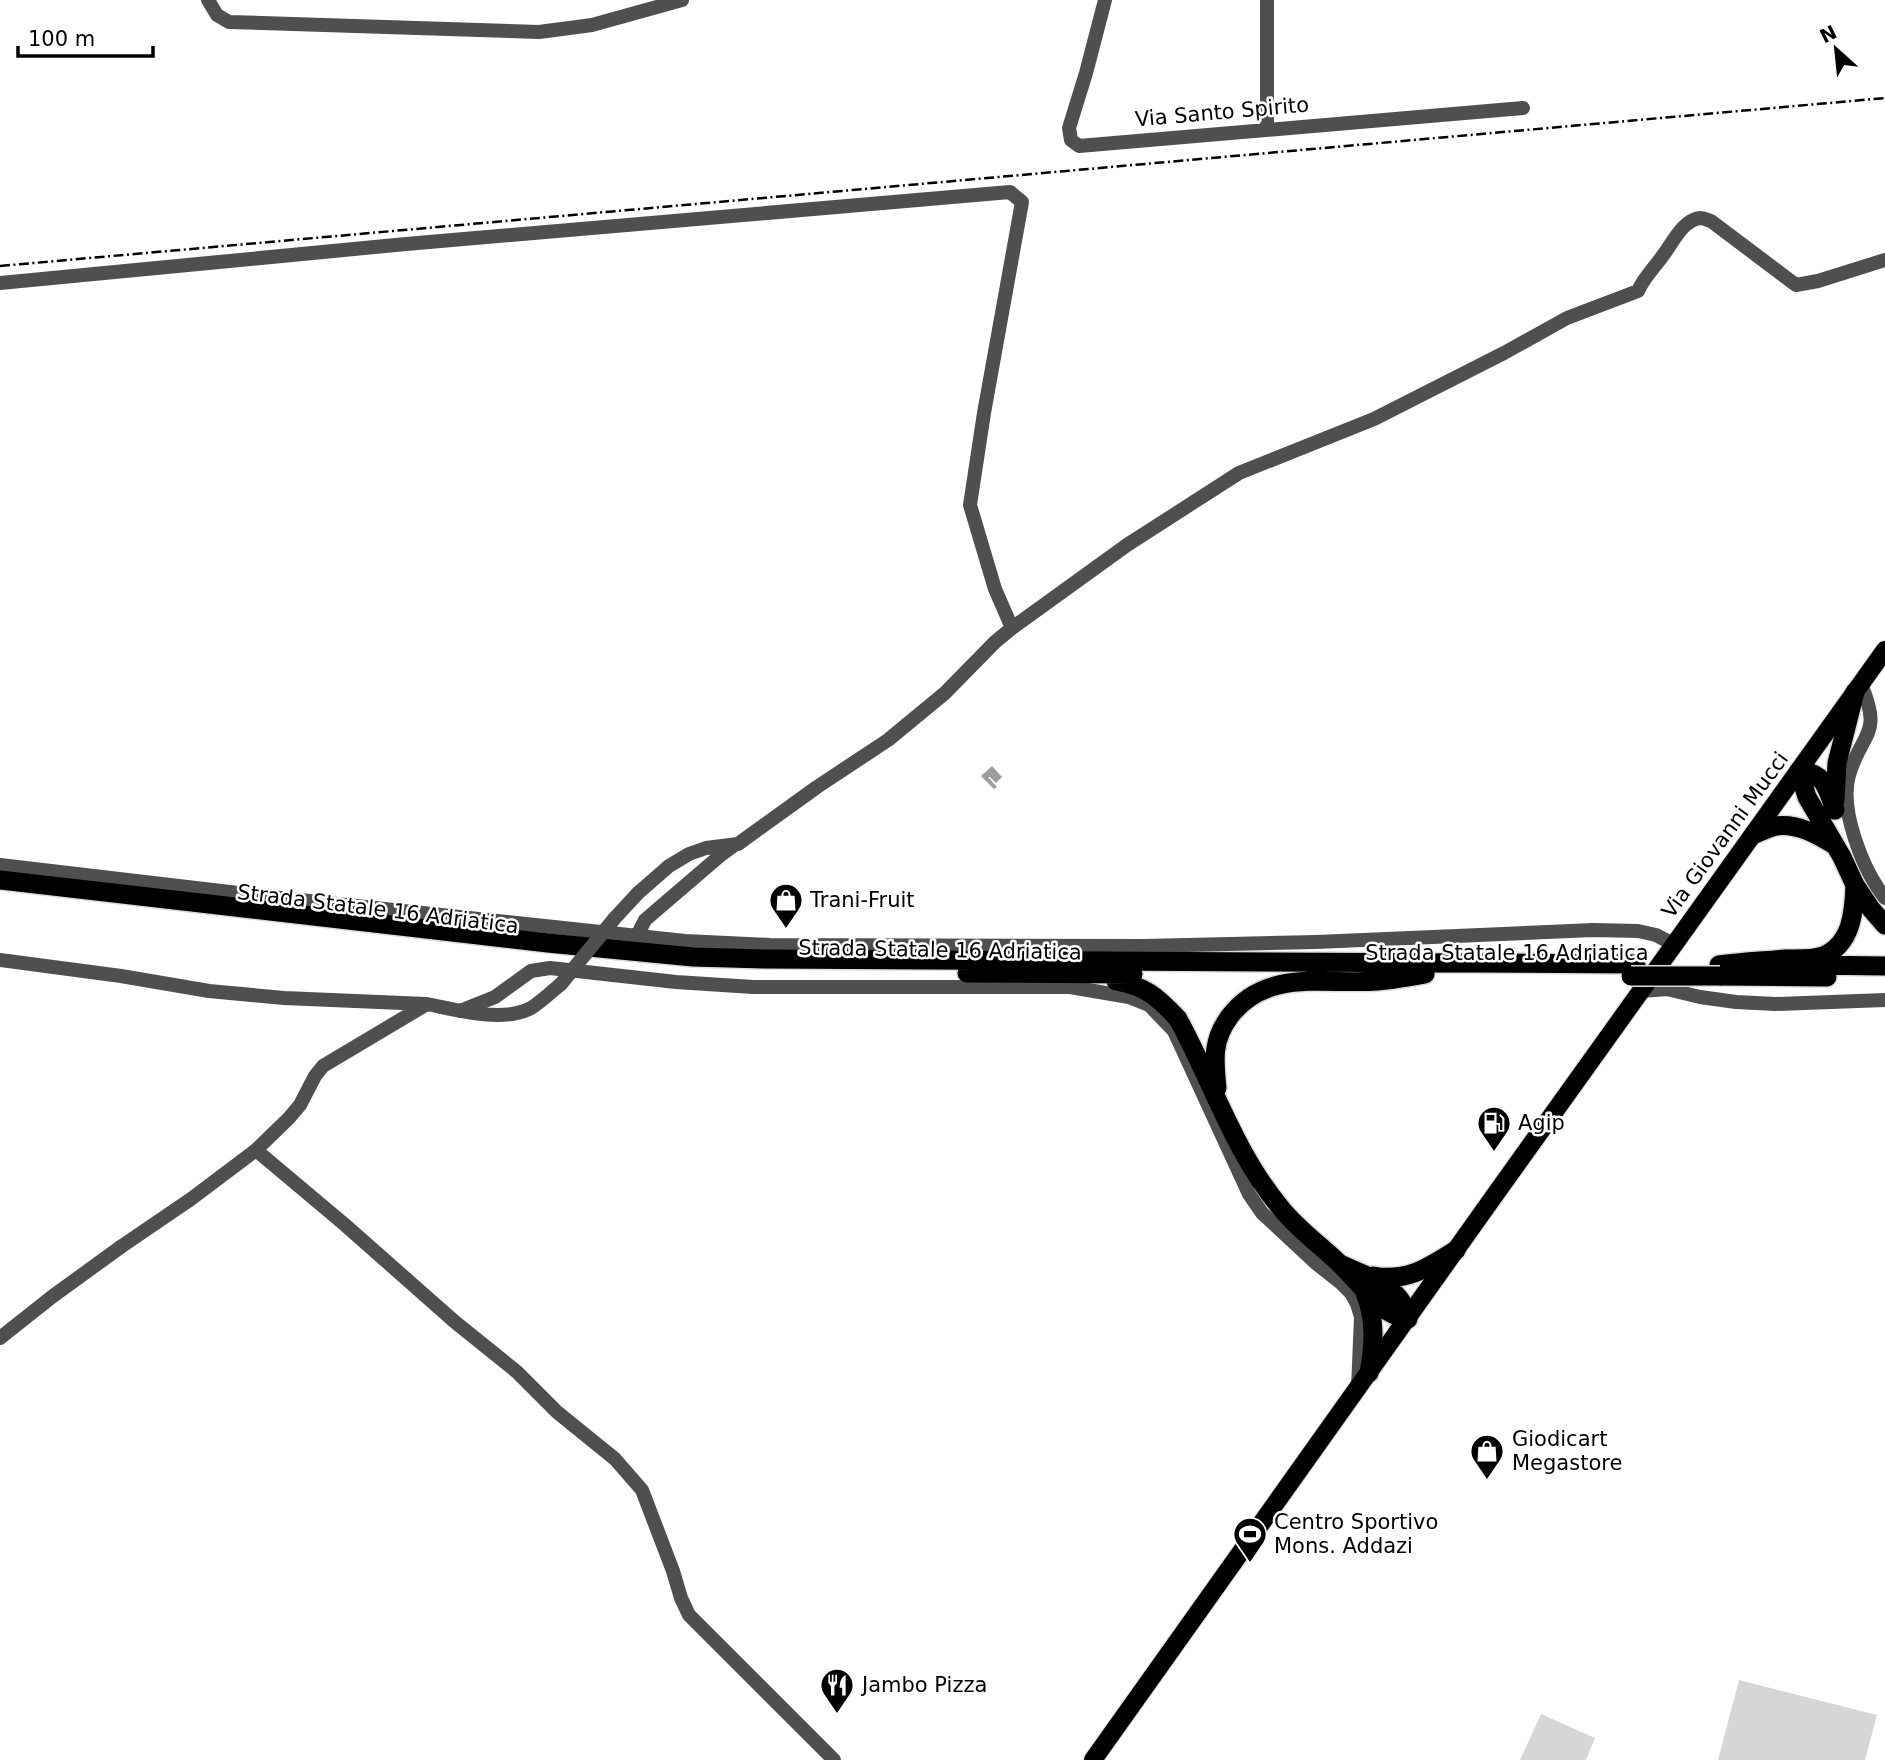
<svg xmlns="http://www.w3.org/2000/svg" width="1885" height="1760" font-family="'DejaVu Sans',sans-serif">
<rect width="100%" height="100%" fill="#fff"/>
<!-- green -->
<path fill="#d6d6d6" d="M1739,1680l138,35 -12,45h-147z
M1541,1714l54,24 -9,22h-66z"/>
<!-- water -->
<path fill="#9d9d9d" d="M992,766l10,11 -6,6 -6,-6h-2l9,10 -3,2 -13,-13z"/>
<g fill="none" stroke-linecap="round" stroke-linejoin="round">
<defs>
<path id="major" d="M1093,1760l404,-568 388,-542"/>
<path id="highway" d="M1835,801l2,-38 18,-71
M1835,810c-8,-21 -10,-38 -36,-39l8,26 35,60 13,28 16,24 14,16
M1754,834c7,-2 15,-7 22,-8 22,-3 42,9 60,20
M0,880l548,63 145,14 73,2 870,5
M1719,965c22,-3 44,-4 66,-6 12,0 27,1 38,-3 29,-12 31,-44 32,-71
M1809,965l76,1
M967,973l166,1
M1720,976l107,1
M1116,981c29,5 42,16 62,38 34,62 56,133 102,188 18,23 42,39 62,59 20,19 37,49 66,53 -5,-33 -40,-42 -66,-54
M1217,1088c-3,-29 -5,-48 13,-72 37,-48 95,-31 147,-35 16,-1 32,-4 48,-7
M1373,1276c35,6 54,-8 83,-26
M1365,1293c11,27 9,52 4,80"/>
</defs>
<!-- major casing -->
<use href="#major" stroke="#dbdbdb" stroke-width="20"/>
<!-- highway casing -->
<use href="#highway" stroke="#dbdbdb" stroke-width="22"/>
<!-- minor -->
<path stroke="#4f4f4f" stroke-width="14" d="M208,0l9,15 12,7 310,10 53,-7 90,-25
M1105,0l-19,73 -17,55 2,12 8,6 444,-38
M1267,129v-129
M0,283l406,-39 604,-52 12,10 -38,211 -14,92 25,84 17,39
M1861,684c22,52 1,47 -12,91 -10,35 14,95 36,123
M0,865l281,33 404,43 85,4 374,1 172,-4 277,-12 45,1 18,4 19,10
M614,919l24,-26 31,-27 20,-12 17,-6 32,-4 79,-57 71,-47 57,-47 50,-51 17,-14 115,-83 112,-72 135,-54 130,-66 63,-35 71,-27c6,-14 17,-24 26,-37 9,-12 19,-34 36,-36 4,0 7,2 11,3l85,64 22,-4 67,-21
M637,936l8,-16 77,-66 11,-8
M0,960l121,16 88,15 75,7 142,6
M1642,991l25,-2 33,8 36,5 39,2 110,-4
M460,1011l35,-14 36,-26 19,-3 126,14 77,5h317l59,10 20,8 25,26 75,163 13,19 55,51 24,19 10,10 6,11 4,13 -3,71
M256,1150l88,74 111,98 62,50 40,40 58,47 27,31 31,81 8,27 8,17 145,145
M0,1338l53,-42 69,-50 69,-47 65,-49 33,-32 11,-13 15,-29 8,-10 104,-62c30,6 76,19 104,4 11,-7 20,-16 30,-24"/>
<!-- major -->
<use href="#major" stroke="#000" stroke-width="18"/>
<!-- highway -->
<use href="#highway" stroke="#000" stroke-width="19"/>
<!-- rail -->
<path stroke="#000" stroke-width="2.5" stroke-dasharray="10 3.5 2 3.5" stroke-linecap="butt" d="M0,266l1885,-168"/>
<defs>
<path id="highway-bridge" d="M1631,976h89"/>
</defs>
<!-- highway-bridge casing -->
<use href="#highway-bridge" stroke="#dbdbdb" stroke-width="22" stroke-linecap="butt"/>
<!-- minor-bridge -->
<path stroke="#4f4f4f" stroke-width="14" d="M561,984l53,-65"/>
<!-- highway-bridge -->
<use href="#highway-bridge" stroke="#000" stroke-width="19"/>
</g>
<!-- icons -->
<defs>
<symbol id="shop-pin" viewBox="-11 -11 22 30"><path d="M0 17L-7.5 6A9.5 9.5 0 1 1 7.5 6Z" fill="#000" stroke="#fff"/><path d="M-5-2.5h2.3a2.7 3.5 0 0 1 5.4 0H5L5.5 6h-11ZM-1.5-2.5h3a1.5 2.3 0 0 0-3 0Z" fill="#fff"/></symbol>
<symbol id="fuel-pin" viewBox="-11 -11 22 30"><path d="M0 17L-7.5 6A9.5 9.5 0 1 1 7.5 6Z" fill="#000" stroke="#fff"/><path d="M-5.5-6h7V0h2V4h1.3V-2.5L3-4.5l.8-.8L6-3V5H2.5V1h-1V6h-7ZM-4.2-4.7v3.2H.2V-4.7Z" fill="#fff"/></symbol>
<symbol id="stadium-pin" viewBox="-11 -11 22 30"><path d="M0 17L-7.5 6A9.5 9.5 0 1 1 7.5 6Z" fill="#000" stroke="#fff"/><path d="M0-5a6.5 5 0 1 0 0 10a6.5 5 0 1 0 0-10ZM-3.5-1.8h7v3.6h-7Z" fill="#fff"/></symbol>
<symbol id="restaurant-pin" viewBox="-11 -11 22 30"><path d="M0 17L-7.5 6A9.5 9.5 0 1 1 7.5 6Z" fill="#000" stroke="#fff"/><path d="M-5-6h1v4h1v-4h1v4h1v-4h1v5L-1.5 .5V6h-2V.5L-5-1ZM5-6V6H3V1.5H1.5Q1.5-4 5-6Z" fill="#fff"/></symbol>
</defs>
<g fill-rule="evenodd">
<use href="#shop-pin" x="767" y="881" width="38" height="52"/>
<use href="#fuel-pin" x="1475" y="1104" width="38" height="52"/>
<use href="#shop-pin" x="1468" y="1432" width="38" height="52"/>
<use href="#stadium-pin" x="1231" y="1515" width="38" height="52"/>
<use href="#restaurant-pin" x="818" y="1666" width="38" height="52"/>
</g>
<g text-anchor="middle" stroke-width="5" stroke-linejoin="round" paint-order="stroke">
<!-- street labels -->
<g font-size="21" fill="#000" stroke="#fff">
<text transform="translate(1222 112) rotate(-5)" y="7">Via Santo Spirito</text>
<text transform="translate(1725 835) rotate(-54)" y="7">Via Giovanni Mucci</text>
<text transform="translate(378 909) rotate(7)" y="7">Strada Statale 16 Adriatica</text>
<text transform="translate(940 950) rotate(1)" y="7">Strada Statale 16 Adriatica</text>
<text x="1507" y="960">Strada Statale 16 Adriatica</text>
</g>
<!-- poi labels -->
<g font-size="21" fill="#000" stroke="#fff" text-anchor="start">
<text x="810" y="907">Trani-Fruit</text>
<text x="1518" y="1130">Agip</text>
<text x="1512" y="1446">Giodicart<tspan x="1512" dy="24">Megastore</tspan></text>
<text x="1274" y="1529">Centro Sportivo<tspan x="1274" dy="24">Mons. Addazi</tspan></text>
<text x="862" y="1692">Jambo Pizza</text>
</g>
</g>
<!-- north arrow -->
<g transform="translate(1836 49) rotate(333)" stroke="#ffffff" stroke-width="5" paint-order="stroke">
<path d="M0-5L12 26L0 18L-12 26Z" fill="#000000"/>
<text y="-10" font-size="19" font-weight="bold" text-anchor="middle" fill="#000000">N</text>
</g>
<!-- scale -->
<path d="M18 46v10h135v-10" fill="none" stroke="#000000" stroke-width="3.5"/>
<text x="28" y="46" font-size="21" fill="#000000" stroke="#ffffff" stroke-width="5" paint-order="stroke">100 m</text>
</svg>
